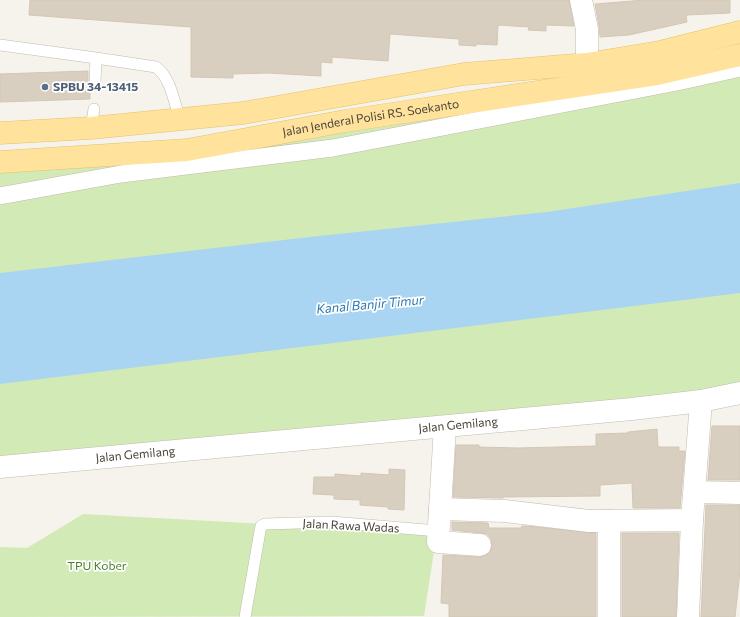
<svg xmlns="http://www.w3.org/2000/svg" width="740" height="617" font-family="Commissioner,sans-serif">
<rect width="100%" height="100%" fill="#f6f3ec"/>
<!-- green -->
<path fill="#d2eab5" d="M740,55v337l-740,75v-305l187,-12z
M83,514l257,14 97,4 -13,84 -424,1v-70l27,1z"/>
<!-- water -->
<path fill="#a9d4f2" d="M740,183v110l-740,91v-111l310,-36 237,-25z"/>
<!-- building -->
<path fill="#d8cfc1" stroke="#d3c7b4" d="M30,0h539l5,26 -28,-1v6l-18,-1 1,-3 -31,-2 -1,20 -21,-1v2l-17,-1v-6l-69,-5 -2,27 -56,-4v6l-11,-1v14l-53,-3 -35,1v4l-42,-1v-50l-162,-12z
M644,0h86v13l-44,2 1,7 -58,13 -29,2 -1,-11 -4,-22z
M88,71v12l2,5v11l-90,3v-28z
M712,426h28v54h-32z
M657,429l1,18h21v4h6l-5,57h-47l-1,-25 -32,2v11l-97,1v1l-50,-1 3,-52h23v2l39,1 78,-2v-12l32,-1v-1z
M389,469l16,1 -1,40 -16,-1v-2l-28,-2v-5l-26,-1v-4l-21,-1 1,-17h21v-3l26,2v-3l28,2z
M706,505h34v66l-5,46h-34z
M452,522l36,1 1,5h32l1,-2h4l70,7v84h-147v-13l-8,-1 2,-48 37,2 5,-1 5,-4 2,-6 -1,-7 -4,-5 -6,-1 -29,-3z
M622,533h57l-3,84h-54z"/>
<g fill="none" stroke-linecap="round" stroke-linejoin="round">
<defs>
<path id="service" d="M0,45l96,13 -1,25
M96,58l60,9c15,11 18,35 24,53
M91,128l3,-19
M245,617l15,-86 1,-5 4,-2 67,-2 106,9"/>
<path id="pedestrian" d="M0,196l121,-22 212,-26 344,-66 63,-14"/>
<g id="minor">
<path d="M581,0l6,29v35"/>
<path d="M445,427l-7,115 42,3"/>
<path id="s1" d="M0,467l632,-58 69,-8 39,-8"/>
<path d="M695,492l45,1"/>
<path d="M440,509l65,2 84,10 103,-1"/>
<path d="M609,521v96"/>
<path d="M688,617l4,-97 9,-119"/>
</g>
<g id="primary">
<path d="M0,133l91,-5 152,-15 221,-39 123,-10 73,-12 80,-20"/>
<path id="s2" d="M0,162l187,-12 158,-29 312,-47 83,-19"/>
</g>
</defs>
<!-- service casing -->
<use href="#service" stroke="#c2bbae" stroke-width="12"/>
<!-- pedestrian casing -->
<use href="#pedestrian" stroke="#c2bbae" stroke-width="18"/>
<!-- minor casing -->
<use href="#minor" stroke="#c2bbae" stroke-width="23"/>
<!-- primary casing -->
<use href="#primary" stroke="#e6c16a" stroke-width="23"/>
<!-- service -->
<use href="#service" stroke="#fff" stroke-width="11"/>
<!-- pedestrian -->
<use href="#pedestrian" stroke="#fff" stroke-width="17"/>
<!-- minor -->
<use href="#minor" stroke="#fff" stroke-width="22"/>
<!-- primary -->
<use href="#primary" stroke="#ffe39c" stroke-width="22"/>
</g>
<!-- markers -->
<circle fill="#5c6f8a" stroke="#fff" stroke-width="1.5" cx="45" cy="87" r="4"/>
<g text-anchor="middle" stroke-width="3.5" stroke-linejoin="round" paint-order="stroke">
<!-- service labels -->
<g font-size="12" font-weight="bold" fill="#4e5e75" stroke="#fff" text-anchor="start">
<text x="53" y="91">SPBU 34-13415</text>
</g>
<!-- street labels -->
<g font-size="12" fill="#4b4439" stroke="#fff">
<text dy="4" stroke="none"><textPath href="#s2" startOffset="374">Jalan Jenderal Polisi RS. Soekanto</textPath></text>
<text dy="4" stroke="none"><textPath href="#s1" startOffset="460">Jalan Gemilang</textPath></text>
<text dy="4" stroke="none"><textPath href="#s1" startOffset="136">Jalan Gemilang</textPath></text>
<text transform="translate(351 526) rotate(3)" y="4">Jalan Rawa Wadas</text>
</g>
<!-- park labels -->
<g font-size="12" fill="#4a7f2a" stroke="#fff">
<text x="97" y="570">TPU Kober</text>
</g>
<!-- water labels -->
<g font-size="13" font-style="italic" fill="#2e7ab2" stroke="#fff">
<text transform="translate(370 304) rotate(-5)" y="5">Kanal Banjir Timur</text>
</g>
</g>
</svg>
